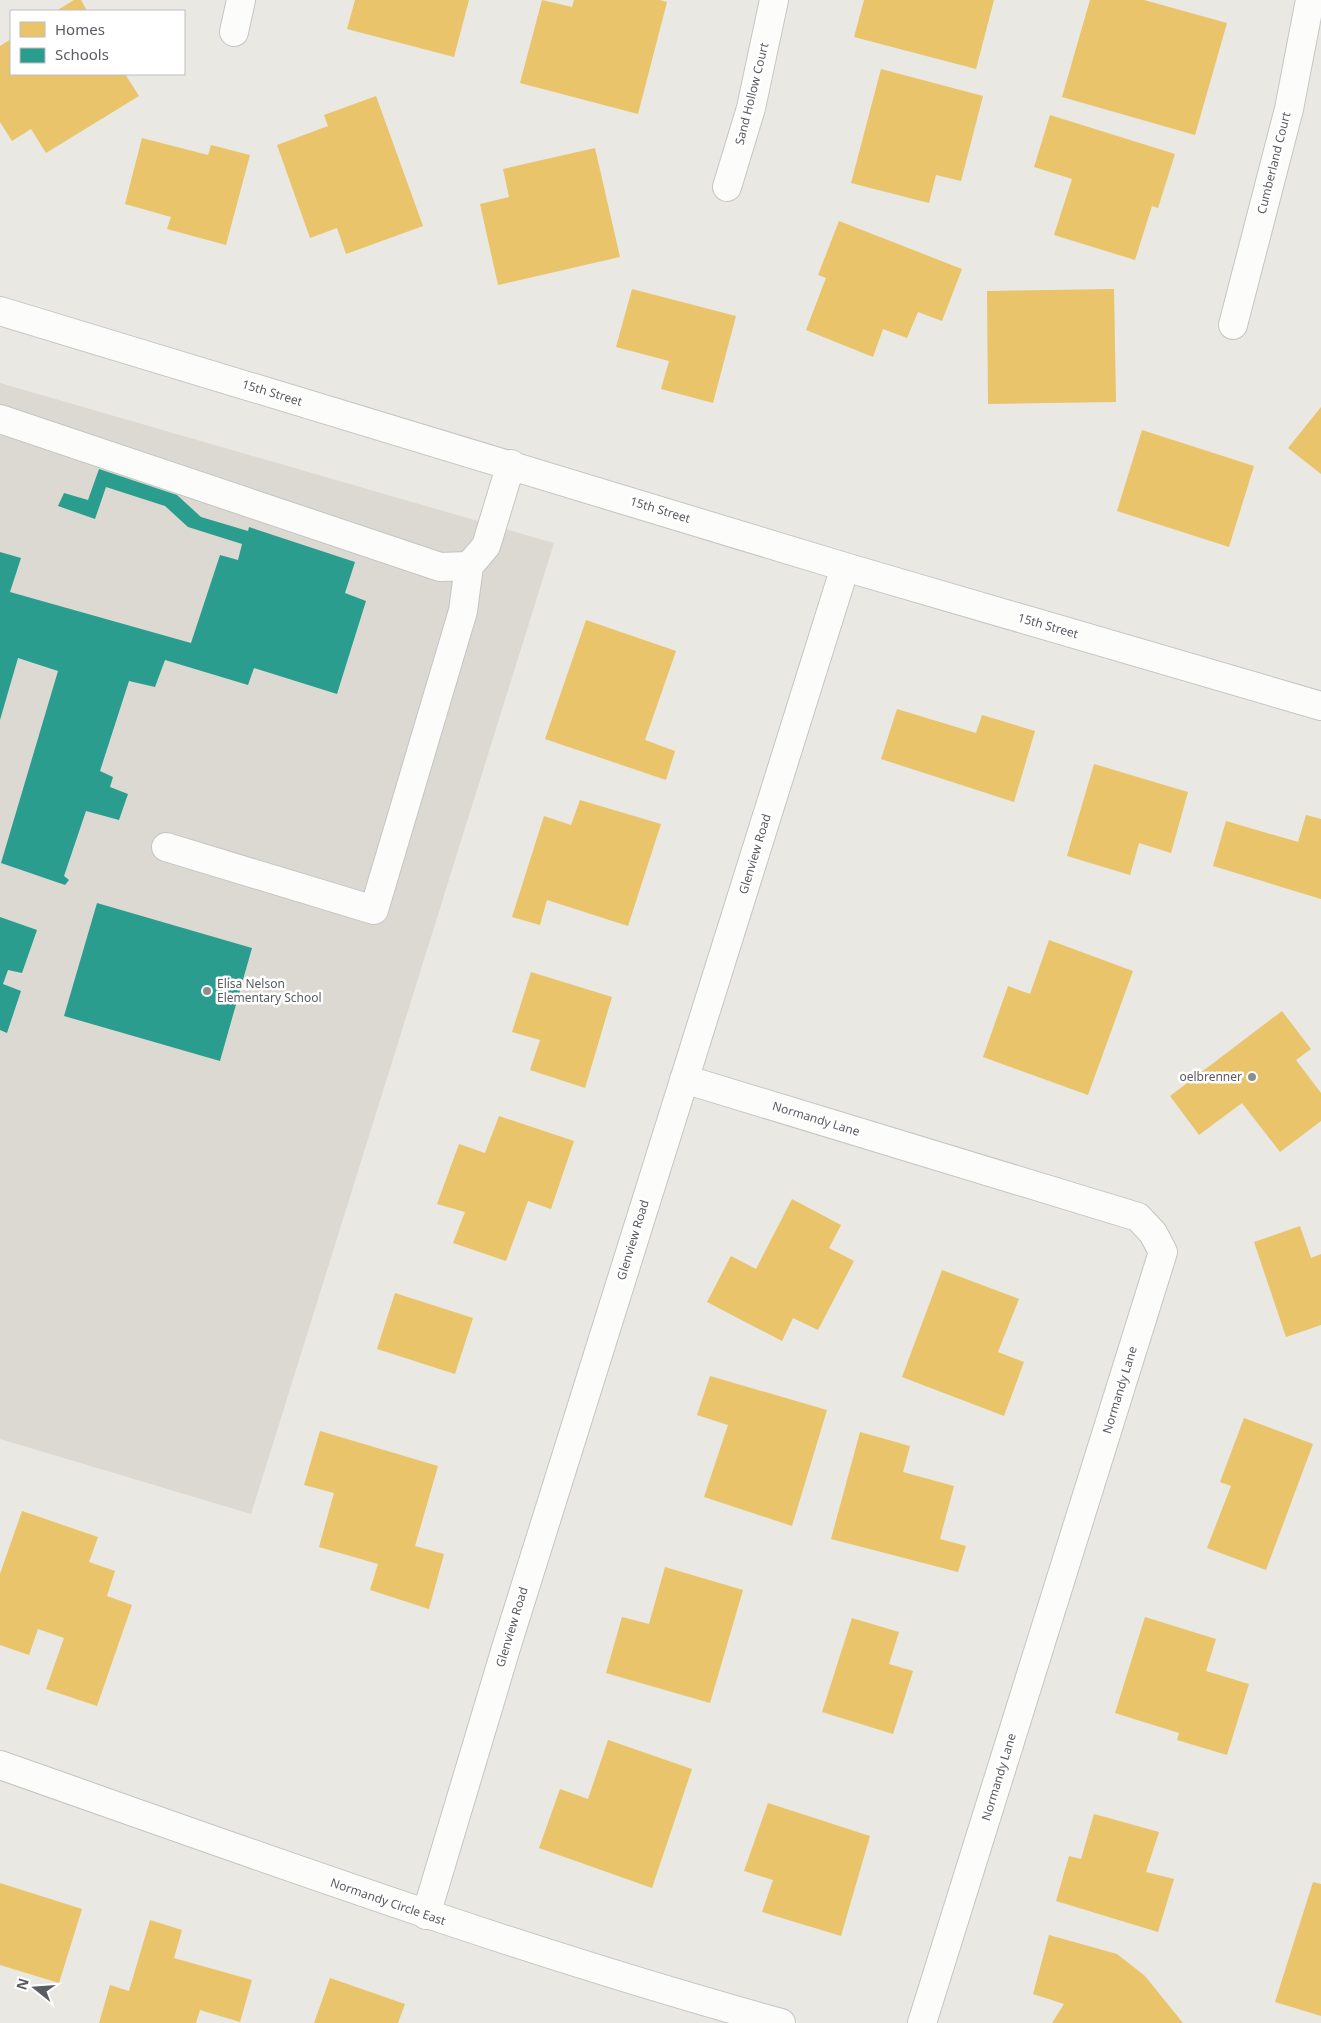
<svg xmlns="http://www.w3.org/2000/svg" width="1321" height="2023" font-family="'Noto Sans',sans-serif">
<rect width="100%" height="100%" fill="#e9e8e3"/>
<!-- education -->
<path fill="#dbd9d2" d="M0,383l554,160 -303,971 -251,-75z"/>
<!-- homes -->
<path fill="#e9c46a" d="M74,0h7l6,11h-31z
M355,0h114l-15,57 -107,-28z
M542,0l30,7 2,-7h86l7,2 -29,112 -118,-31z
M864,0h130l-18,69 -122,-32z
M1090,0h54l83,23 -32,112 -133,-38z
M11,39v35h114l14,22 -93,57 -15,-24 -19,12 -12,-19v-76z
M881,69l102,27 -22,85 -25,-6 -7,28 -78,-20z
M376,96l47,130 -77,28 -9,-26 -27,10 -33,-93 51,-19 -4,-11z
M1050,115l125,39 -17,54 -6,-2 -17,54 -81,-25 18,-56 -38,-12z
M142,138l66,17 3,-10 39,10 -24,90 -59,-16 4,-12 -46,-13z
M595,148l25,109 -122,28 -18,-81 29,-7 -6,-28z
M839,221l123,48 -20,52 -24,-9 -11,26 -24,-9 -10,28 -67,-27 20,-52 -8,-3z
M632,289l104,27 -23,87 -52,-14 8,-28 -53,-14z
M1114,289l2,113 -128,2 -1,-113z
M1321,407v67l-33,-26z
M1142,430l112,36 -25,81 -112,-36z
M586,620l90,31 -31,89 30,11 -9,29 -121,-41z
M897,709l79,24 6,-18 53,16 -21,71 -133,-43z
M1094,764l94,28 -17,61 -32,-10 -9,32 -63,-19z
M580,800l81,24 -33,102 -81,-26 -7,25 -28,-8 32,-101 27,9z
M1306,815l15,4v80l-108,-33 13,-45 72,21z
M1049,940l84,31 -45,124 -105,-38 25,-71 22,8z
M531,972l81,25 -27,91 -55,-18 10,-30 -28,-8z
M1282,1011l29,38 -15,11 25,33v28l-41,31 -38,-49 -43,32 -29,-39z
M499,1116l75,25 -23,68 -23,-8 -22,60 -53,-18 12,-31 -28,-8 22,-60 26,9z
M792,1199l49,26 -12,23 25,13 -36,69 -25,-12 -11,23 -75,-39 24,-46 25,13z
M1300,1226l11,32 10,-4v71l-35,12 -32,-95z
M942,1270l77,29 -21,53 26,10 -20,54 -102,-39z
M395,1293l78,25 -18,56 -78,-25z
M710,1376l117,34 -35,116 -88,-29 24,-72 -31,-10z
M1244,1418l69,26 -47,126 -59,-22 24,-62 -11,-4z
M320,1431l118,35 -23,80 29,8 -15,55 -59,-19 8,-26 -59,-17 15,-54 -30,-8z
M860,1432l50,14 -7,26 51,14 -14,53 26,7 -8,26 -127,-33z
M22,1511l76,26 -9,25 26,9 -8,25 25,9 -35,101 -51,-17 18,-51 -26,-9 -9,26 -29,-10v-71z
M665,1567l78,23 -33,113 -104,-30 16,-56 27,7z
M1145,1617l71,22 -10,32 43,13 -22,71 -50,-15 2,-7 -64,-20z
M852,1618l47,14 -10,32 24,7 -20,63 -71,-22z
M608,1740l84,29 -40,119 -113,-40 21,-59 28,10z
M768,1803l102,33 -29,100 -79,-24 11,-32 -29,-9z
M1094,1814l65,18 -13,40 28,7 -16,53 -102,-31 13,-45 12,3z
M1313,1882l8,2v132l-46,-14z
M0,1883l82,26 -23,74 -59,-18z
M150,1920l32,10 -8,28 78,22 -12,42 -40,-12 -4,13h-97l11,-38 19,6z
M1049,1935l68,19 28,22 38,47h-131l12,-19 -31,-10z
M330,1978l75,26 -7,19h-84z"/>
<!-- schools -->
<path fill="#2a9d8f" d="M99,469l78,26 24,22 47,14 1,-4 106,35 -10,31 21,8 -29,93 -83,-26 -6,17 -83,-25 -10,27 -26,-6 -29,90 13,6 -3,10 18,7 -9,26 -33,-9 -22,65 5,4 -4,5 -64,-22 57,-192 -40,-13 -18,62v-168l21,6 -11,34 181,51 29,-88 18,5 4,-16 -54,-17 -23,-21 -59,-19 -11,32 -37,-13 6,-13 24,7z
M97,903l155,45 -32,113 -156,-45z
M0,917l37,13 -15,43 -14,-3 -5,14 18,7 -14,42 -7,-3z"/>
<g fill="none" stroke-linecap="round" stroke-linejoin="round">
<defs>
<path id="minor" d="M234,32l7,-32
M727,187l24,-79 23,-108
M0,311l845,256 476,139
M1233,325l56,-216 21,-109
M0,419l440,148 29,-1 17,-20 25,-82
M166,847l208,63 89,-299 6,-45
M684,1079l454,138 15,16 10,19 -241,771
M0,1765c259,91 516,185 781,258
M426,1915l80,-267 339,-1081"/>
</defs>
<!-- minor casing -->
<use href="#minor" stroke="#c5c5c4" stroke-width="30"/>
<!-- minor -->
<use href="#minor" stroke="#fcfcfb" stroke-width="28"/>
</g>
<!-- markers -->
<g fill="#8b8d8e" stroke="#fff" stroke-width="2">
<circle cx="207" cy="991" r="5"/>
<circle cx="1252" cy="1077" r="5"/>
</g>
<g text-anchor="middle" stroke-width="5" stroke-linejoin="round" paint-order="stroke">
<!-- street labels -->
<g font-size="12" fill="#595c61" stroke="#fff">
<text transform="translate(752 94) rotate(-76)" y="4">Sand Hollow Court</text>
<text transform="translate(1274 163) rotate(-76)" y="4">Cumberland Court</text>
<text transform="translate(272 393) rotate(17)" y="4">15th Street</text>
<text transform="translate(660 510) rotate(17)" y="4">15th Street</text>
<text transform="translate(1048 626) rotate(16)" y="4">15th Street</text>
<text transform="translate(755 854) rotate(-73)" y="4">Glenview Road</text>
<text transform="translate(816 1119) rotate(17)" y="4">Normandy Lane</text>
<text transform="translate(633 1240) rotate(-73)" y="4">Glenview Road</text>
<text transform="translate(1120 1390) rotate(-73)" y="4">Normandy Lane</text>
<text transform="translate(512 1627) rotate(-73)" y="4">Glenview Road</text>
<text transform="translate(999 1777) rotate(-73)" y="4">Normandy Lane</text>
<text transform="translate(388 1902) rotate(19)" y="4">Normandy Circle East</text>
</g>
<!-- poi labels -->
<g font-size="12" fill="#595c61" stroke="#fff" text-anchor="start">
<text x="217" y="988">Elisa Nelson<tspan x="217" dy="14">Elementary School</tspan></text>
<text x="1242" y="1081" text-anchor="end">oelbrenner</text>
</g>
</g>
<!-- legend -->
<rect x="10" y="10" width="175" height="65" fill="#ffffff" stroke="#bdbec0"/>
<rect x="20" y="22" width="25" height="15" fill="#e9c46a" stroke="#bdbec0"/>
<text x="55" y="35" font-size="15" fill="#595c61">Homes</text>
<rect x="20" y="48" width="25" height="15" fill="#2a9d8f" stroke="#bdbec0"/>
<text x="55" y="60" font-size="15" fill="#595c61">Schools</text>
<!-- north arrow -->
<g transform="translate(35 1988) rotate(287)" stroke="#ffffff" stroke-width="4" paint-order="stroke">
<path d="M0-4L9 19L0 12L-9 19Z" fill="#595c61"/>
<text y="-8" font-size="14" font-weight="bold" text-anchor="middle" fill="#595c61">N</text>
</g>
</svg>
